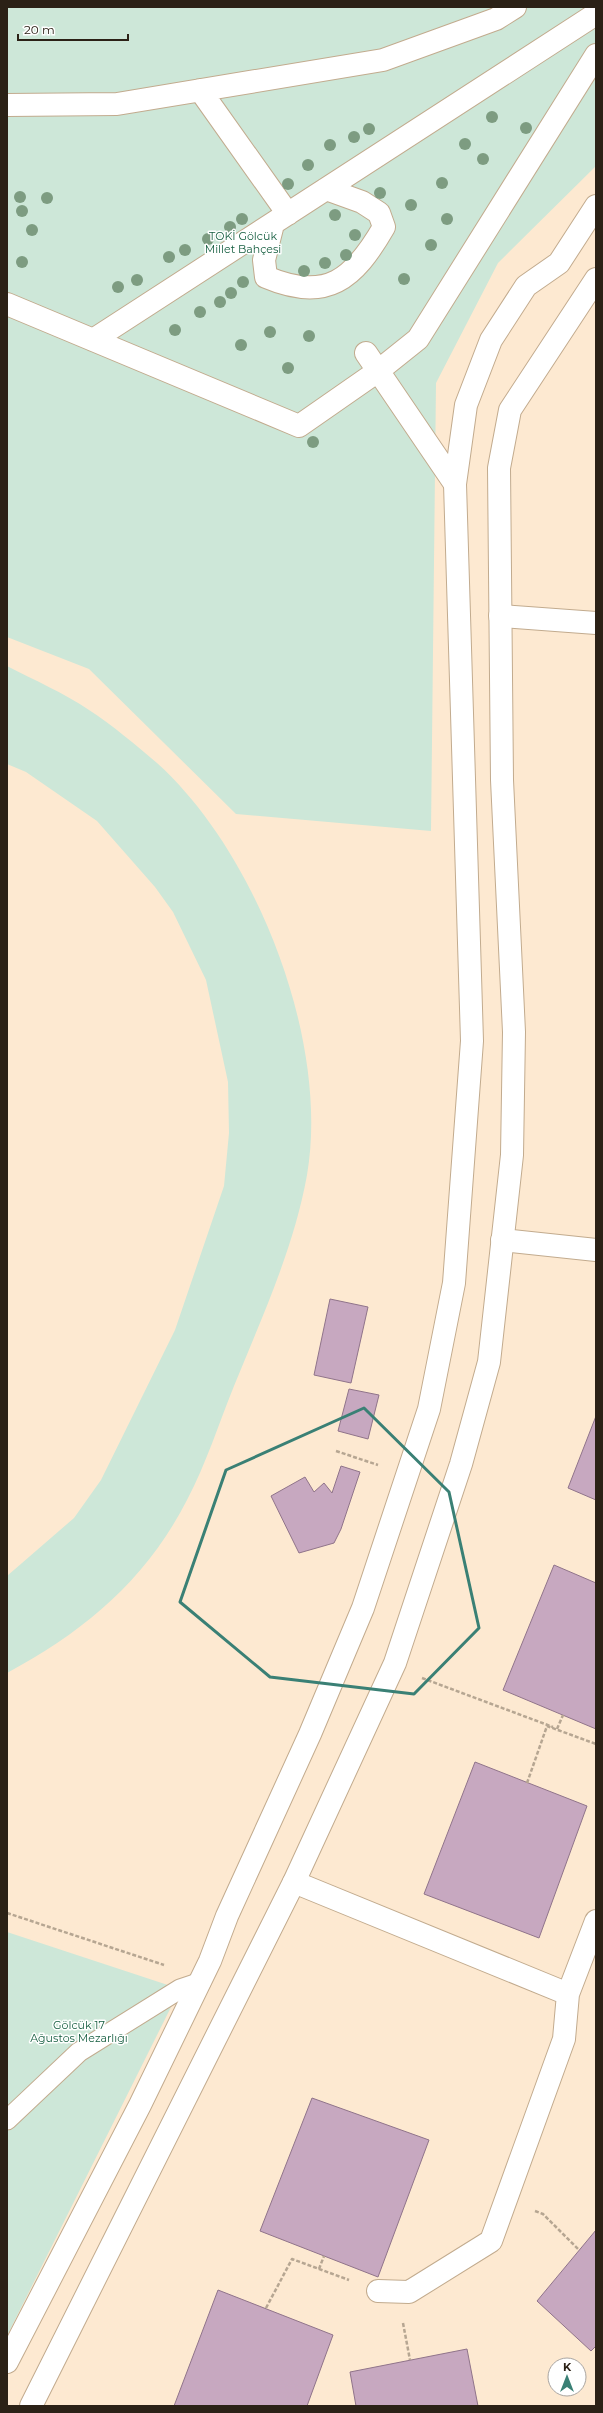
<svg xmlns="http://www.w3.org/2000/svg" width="603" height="2413" font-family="Montserrat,sans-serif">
<rect width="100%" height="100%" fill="#fde9d1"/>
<!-- green -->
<path fill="#cde7d8" d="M7,7h589v159l-98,97 -62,120 -5,448 -195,-17 -147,-145 -82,-32z
M7,666c27,14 57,27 82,44 23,15 47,35 68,53 100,90 173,279 150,412 -13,73 -45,142 -73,211 -15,37 -28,78 -47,114 -41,80 -102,131 -180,173v-97l67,-58 27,-38 74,-150 49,-144 5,-53 -1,-51 -22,-102 -33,-68 -18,-25 -58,-66 -71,-49 -19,-8z
M7,1932l173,57 -173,347z"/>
<!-- building -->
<path fill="#c7a8c0" stroke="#90748a" d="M330,1299l38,8 -17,76 -37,-8z
M349,1389l30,6 -11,44 -30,-8z
M596,1416v84l-28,-12z
M341,1466l19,6 -19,57 -7,14 -35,10 -28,-57 34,-19 9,15 10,-9 8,10z
M554,1565l42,18v146l-93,-39z
M475,1762l112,44 -48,132 -115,-44z
M312,2098l117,42 -51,137 -118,-46z
M596,2230v116l-5,5 -54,-50z
M218,2290l115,45 -26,71h-133z
M467,2349l11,57h-122l-6,-34z"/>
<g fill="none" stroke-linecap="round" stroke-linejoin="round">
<defs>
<path id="lane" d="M7,2120l72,-68 101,-63 21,-7"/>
<path id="street" d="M200,90l88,124
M7,105l110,-1 266,-44 113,-41 19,-12
M273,224l-9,36 2,17c61,26 88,2 118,-50l-5,-14 -17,-11 -36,-13
M7,304l292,122 79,-55 40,-32 178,-284
M93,340l503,-326
M366,353l89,131
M500,616l96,7
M502,1240l94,10
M294,1882l274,112
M378,2291l31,1 82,-51 73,-202 4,-45 28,-73"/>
<path id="secondary" d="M7,2362l133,-257 70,-144 17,-45 83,-182 53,-126 66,-199 25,-126 18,-242 -17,-557 11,-79 25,-65 35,-54 33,-23 37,-57
M31,2406l263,-524 101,-219 66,-199 28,-102 23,-207 2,-123 -12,-252 -3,-312 11,-58 86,-131"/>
</defs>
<!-- lane casing -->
<use href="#lane" stroke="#c2ab8e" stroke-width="21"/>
<!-- street casing -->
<use href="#street" stroke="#c2ab8e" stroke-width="24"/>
<!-- secondary casing -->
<use href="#secondary" stroke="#c2ab8e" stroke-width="24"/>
<!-- path -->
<path stroke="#b6a692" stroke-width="2.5" stroke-dasharray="4 2" stroke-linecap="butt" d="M336,1451l42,14
M422,1678l131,49
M557,1729l6,-14
M527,1783l20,-57 49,18
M7,1913l157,52
M535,2211l8,3 36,36
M319,2269l5,-13
M266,2308l26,-49 57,21
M403,2323l7,37"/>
<!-- lane -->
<use href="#lane" stroke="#fff" stroke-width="19"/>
<!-- street -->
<use href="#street" stroke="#fff" stroke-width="22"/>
<!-- secondary -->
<use href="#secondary" stroke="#fff" stroke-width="22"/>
</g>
<!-- trees -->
<g fill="#7d9c81">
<circle cx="492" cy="117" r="6"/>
<circle cx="526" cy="128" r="6"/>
<circle cx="369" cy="129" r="6"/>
<circle cx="354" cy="137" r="6"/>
<circle cx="465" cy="144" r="6"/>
<circle cx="330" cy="145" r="6"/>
<circle cx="483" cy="159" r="6"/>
<circle cx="308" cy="165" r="6"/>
<circle cx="442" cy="183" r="6"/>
<circle cx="288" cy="184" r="6"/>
<circle cx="380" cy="193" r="6"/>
<circle cx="20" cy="197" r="6"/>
<circle cx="47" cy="198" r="6"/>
<circle cx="411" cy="205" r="6"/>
<circle cx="22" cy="211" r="6"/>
<circle cx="335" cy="215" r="6"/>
<circle cx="242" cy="219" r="6"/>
<circle cx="447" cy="219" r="6"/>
<circle cx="230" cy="227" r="6"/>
<circle cx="32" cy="230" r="6"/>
<circle cx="355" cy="235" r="6"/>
<circle cx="208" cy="239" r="6"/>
<circle cx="431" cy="245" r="6"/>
<circle cx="185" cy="250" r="6"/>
<circle cx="346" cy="255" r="6"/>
<circle cx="169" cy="257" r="6"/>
<circle cx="22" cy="262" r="6"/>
<circle cx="325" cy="263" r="6"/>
<circle cx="304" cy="271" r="6"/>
<circle cx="404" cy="279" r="6"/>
<circle cx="137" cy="280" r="6"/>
<circle cx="243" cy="282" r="6"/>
<circle cx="118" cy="287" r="6"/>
<circle cx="231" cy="293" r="6"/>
<circle cx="220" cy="302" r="6"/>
<circle cx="200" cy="312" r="6"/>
<circle cx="175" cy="330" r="6"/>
<circle cx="270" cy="332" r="6"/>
<circle cx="309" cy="336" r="6"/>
<circle cx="241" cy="345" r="6"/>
<circle cx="288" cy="368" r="6"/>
<circle cx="313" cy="442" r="6"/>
</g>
<!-- marked area -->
<path fill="none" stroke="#3a8075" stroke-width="3" stroke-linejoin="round" d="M364,1408l85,84 30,136 -65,66 -144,-17 -90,-75 46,-132z"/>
<g text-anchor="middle" stroke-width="3" stroke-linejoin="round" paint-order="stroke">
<!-- park labels -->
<g font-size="11" fill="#145d3f" stroke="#fff">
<text x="243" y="240">TOKİ Gölcük<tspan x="243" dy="13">Millet Bahçesi</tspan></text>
<text x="79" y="2029">Gölcük 17<tspan x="79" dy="13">Ağustos Mezarlığı</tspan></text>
</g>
</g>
<!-- border -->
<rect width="603" height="2413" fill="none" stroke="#2b2116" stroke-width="16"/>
<!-- north arrow -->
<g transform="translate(567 2377)"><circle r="19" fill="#ffffff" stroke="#aaa6a2"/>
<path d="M0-3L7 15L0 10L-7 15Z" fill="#3a8075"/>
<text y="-6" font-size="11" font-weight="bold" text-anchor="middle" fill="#2b2116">K</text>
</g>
<!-- scale -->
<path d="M18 34v6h110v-6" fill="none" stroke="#2b2116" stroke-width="2"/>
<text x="24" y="34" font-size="12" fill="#2b2116" stroke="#ffffff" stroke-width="3" paint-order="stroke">20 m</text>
</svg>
